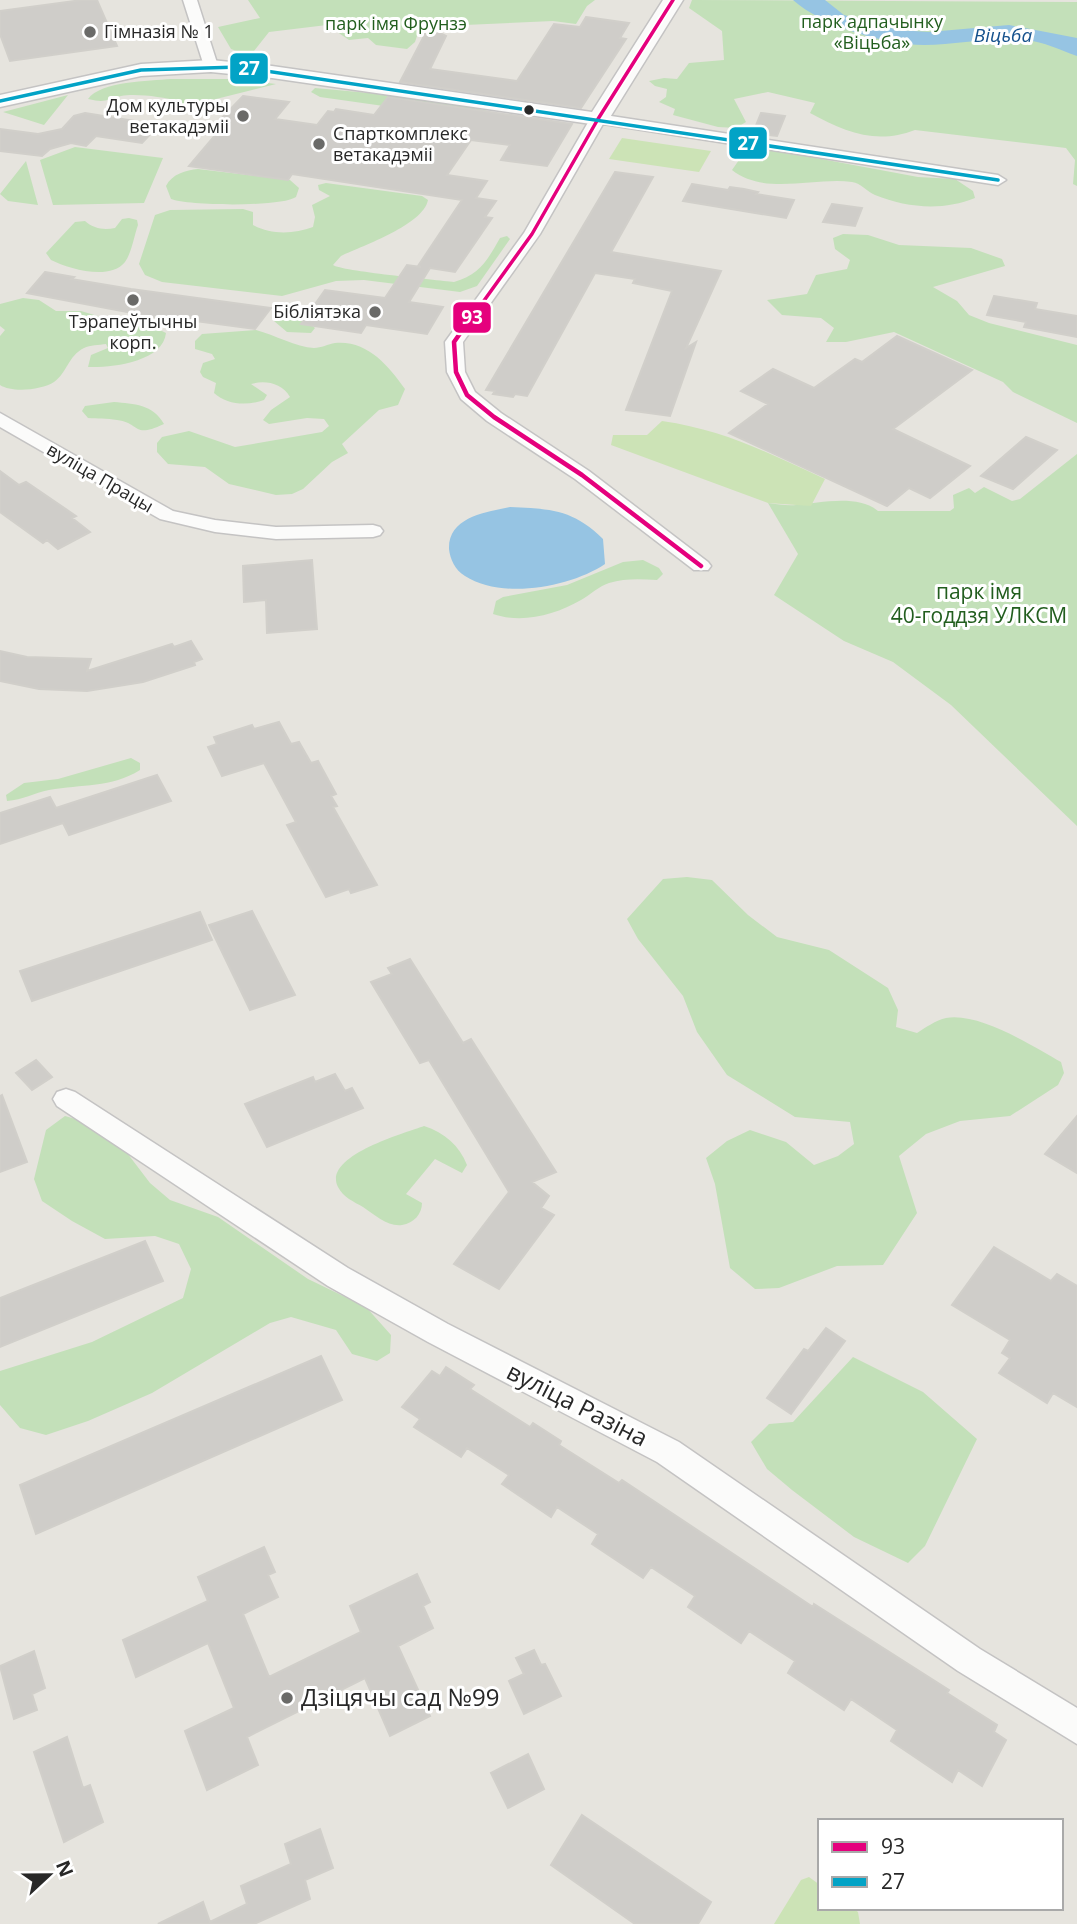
<svg xmlns="http://www.w3.org/2000/svg" width="1077" height="1924" font-family="'Open Sans',sans-serif">
<rect width="100%" height="100%" fill="#e6e4de"/>
<!-- green -->
<path fill="#c3e0b9" d="M248,0h347l-8,6 -11,18 -23,-3 -133,6 -5,15 -8,7 -31,-4 -8,-7 -19,2 -22,-15 -58,7 -19,24 -19,-7 -13,-22 42,-9z
M692,0l385,2v184l-4,-2 2,-24 -9,-12 -151,-18c-39,15 -70,2 -105,-17l5,-10 -47,-11 -34,7 12,23 -10,6 -18,-1 -45,-12 2,-6 -16,-7 7,-5 1,-8 -12,-3 -6,-5 15,-3 13,1 12,-16 35,-3 -2,-29 -33,-23z
M171,79h65l40,5 -72,18 -19,12 -19,-2 12,-11c-14,-4 -43,-8 -57,-5 -15,4 -16,7 -33,3 13,-18 61,-18 83,-20z
M315,88l119,11 53,12 -1,3 -81,-5 -85,-12 -9,-5z
M68,95l-24,30 -41,-13z
M75,147l88,11 -19,45 -91,2 -13,-45z
M773,150l145,27 37,2 18,12 2,7c-32,13 -68,10 -100,-3 -8,-3 -14,-12 -23,-13 -38,-5 -87,14 -120,-12l7,-10z
M26,161l12,44 -30,-4 -8,-7z
M198,169l92,11 9,8 -3,9c-14,10 -107,9 -125,2l-5,-13c6,-12 20,-16 32,-17z
M326,183l96,13 6,4c-5,25 -64,45 -87,56l-8,9c8,6 103,15 121,17 26,-7 34,-23 46,-44l7,-2 3,3 -33,47 -17,6 -96,-12 -28,1 -54,15 -120,-14 -17,-7 -6,-11 16,-49 15,-5 73,-1 10,3v13c18,10 41,9 60,2l2,-10 -3,-12 18,-9 -11,-6 -1,-5z
M129,218l8,2 1,5c-4,11 -6,27 -13,37 -15,19 -56,7 -74,-2l-5,-7 29,-31 10,-1c9,8 19,9 30,7l7,-9z
M843,234l25,1 31,10 72,3 31,11 3,7 -72,21 24,14 12,14 20,8 88,22v78l-64,-31 -10,-10 -109,-50 -48,10h-20l8,-14 -13,-10 -39,-3 -15,-15 40,-6 9,-19 31,-6 3,-9 -15,-11 -2,-11z
M23,298l16,2 17,11h25l40,12 37,6 8,4c-3,29 -55,35 -78,34l3,-12 17,-7 -2,-4c-7,1 -16,1 -22,4 -16,8 -17,25 -30,34 -12,8 -42,11 -54,3v-49l5,-6 -5,-4v-22z
M297,305l6,4v9l12,10 -4,5 -24,-1 -13,-11 2,-10 4,-4z
M256,330c19,5 40,17 58,18 7,0 14,-4 21,-5 32,-3 53,22 70,46l-7,16 -19,5 -37,34 6,9 -16,9 -29,27 -11,5 -16,1 -47,-11 -24,-17 -37,-3 -11,-12v-9l5,-6 27,-6 46,16 87,-15 7,-6 -5,-7 -17,-1 -38,6 -6,-4 8,-10 19,-13c-8,-14 -25,-17 -39,-13l16,11 -3,5c-17,6 -37,5 -50,-7l2,-10 -13,-6 -3,-5 3,-9 12,-4 -3,-5 -17,-5v-8l7,-7z
M114,402c20,2 39,2 50,22 -32,15 -23,-1 -47,-4 -10,-2 -20,-1 -29,-2l-6,-7 3,-5z
M1077,454v372l-126,-121 -58,-43 -49,-21 -70,-46 24,-41 -30,-51c9,1 19,3 28,2 23,-2 62,-11 82,6h72l4,-3 -1,-13 16,-7 6,5 9,-6 28,14 8,-2z
M643,560l16,8 4,6 -6,6c-16,-1 -32,-2 -48,3 -10,3 -19,12 -28,17 -26,15 -59,24 -88,14l3,-13 7,-4 64,-12 56,-23z
M131,758l9,5v7c-29,18 -58,14 -91,20 -15,3 -26,10 -42,11l-1,-6 18,-12 34,-4z
M687,877l25,3 36,35 29,22 52,13 59,38 10,22 -2,17 21,6c8,-5 19,-13 29,-15 33,-6 87,28 115,44l3,11 -6,12 -48,31 -50,5 -34,13 -27,22 18,57 -34,52 -46,1 -58,22 -24,1 -25,-21 -15,-84 -9,-26 21,-17 23,-11 36,12 28,23 24,-9 16,-12 -4,-22 -55,-5 -68,-42 -30,-43 -14,-36 -45,-57 -11,-20 36,-40z
M65,1116l21,6 35,23 29,38 20,17 48,17 90,62 58,28 25,28 -1,18 -13,8 -25,-7 -16,-24 -45,-13 -21,6 -118,70 -64,28 -42,14 -26,-7 -20,-23v-34l92,-29 91,-44 8,-29 -12,-25 -24,-8 -50,3 -33,-18 -30,-20 -8,-22 12,-49z
M424,1126c21,7 35,19 43,39l-5,8 -27,-14 -29,35 16,9c0,11 -8,20 -20,22 -14,2 -27,-10 -39,-18 -9,-5 -20,-10 -25,-20 -16,-31 67,-54 86,-61z
M853,1357l70,35 54,47 -52,107 -17,17 -54,-26 -62,-47 -25,-21 -16,-27 18,-18 24,-2z"/>
<!-- pitch -->
<path fill="#cce3b6" d="M622,138l89,13 -12,21 -90,-13z
M662,421c63,9 106,32 163,58l-14,27 -43,-3 -157,-58 2,-10h34z
M809,1877l11,8v23h33l5,4 2,12h-86l27,-44z"/>
<!-- water -->
<path fill="#96c4e3" d="M793,0h32l19,15 54,15 31,2 80,-7 68,13v18c-17,-6 -33,-14 -51,-16 -34,-4 -68,5 -102,5 -39,0 -102,-19 -131,-45z
M510,507c40,2 63,2 93,32l2,25c-34,23 -103,36 -140,12 -10,-6 -15,-17 -16,-27 -1,-32 37,-37 61,-42z"/>
<!-- building -->
<path fill="#cfcdc9" stroke="#d1cfca" stroke-width="2" d="M82,0h15l20,46 -107,15 -10,-27v-23z
M586,17l43,6 -9,15 6,1 -45,69 -181,-26 25,-48 11,1 2,-3 8,4 -16,33 87,12 37,-57 26,3z
M243,96l46,6 -14,17 42,6 11,-14 6,1 2,-3 38,6 14,-18 184,27 -25,42 -46,-6 9,-15 -39,-5 -24,35 40,6 -11,17 20,3 -11,16 7,1 -37,54 -25,-4 -21,34 34,5 -16,27 -61,-9 -5,8 -60,-9 24,-34 60,8 22,-33 14,2 -3,-1 44,-66 -170,-26 -4,6 -99,-14 34,-40 -8,-1z
M85,113l74,12 -17,18 -46,-7 -10,10 -15,-3 -21,6 -8,7 -42,-5v-22l38,5 24,-5 12,-13z
M761,113l24,3 -8,20 -24,-3z
M615,172l38,5 -42,75 110,19 -35,77 10,-6 -26,74 -44,-6 46,-119 -39,-8 2,-4 -40,-6 -68,123 -12,-2 -2,3 -20,-3 2,-3 -9,-1z
M692,184l36,6 2,-3 14,2 14,3 -2,2 38,6 -8,18 -103,-17z
M832,204l30,4 -7,18 -32,-4z
M45,272l29,5 -3,2 60,10 140,19 -16,21 -67,-9 -3,3 -158,-30z
M994,296l43,7 -2,6 42,7v21l-53,-10 2,-5 -39,-7z
M897,336l75,34 -79,59 77,37 -40,32 -21,-10 -22,18 -158,-73 39,-29 -27,-13 32,-22 41,19 41,-29 7,3z
M1026,437l31,13 -44,39 -32,-13z
M0,471l19,14 7,-3 50,34 -4,2 18,14 -32,17 -11,-9 -4,3 -43,-31z
M312,560l5,69 -50,4 -1,-33 -22,2 -1,-36z
M191,641l11,18 -8,3 1,3 -52,17 -56,9 -48,-2 -39,-8v-30l27,6 64,2 -4,12 85,-27 2,3z
M279,722l12,22 8,-2 12,21 7,-2 18,33 -5,2 6,10 -4,1 44,78 -26,8 -2,-4 -23,8 -39,-72 9,-3 -32,-59 -42,13 -14,-29 9,-3 -3,-7 38,-12 2,4z
M157,775l14,26 -102,34 -6,-12 -63,21v-31l50,-16 6,11z
M252,911l43,84 -45,15 -41,-85z
M200,912l12,28 -180,61 -12,-30z
M410,959l53,84 8,-4 85,133 -24,10 17,14 -8,12 13,7 -55,74 -45,-25 55,-72 -80,-132 -9,3 -49,-81 21,-8 -4,-6z
M36,1060l16,17 -20,13 -16,-17z
M335,1074l10,17 7,-3 11,20 -96,39 -22,-43 68,-27 2,5z
M2,1095l25,67 -27,10v-76z
M1077,1116v57l-32,-19z
M145,1241l18,40 -163,66v-49z
M994,1247l57,34 6,-7 20,12v121l-24,-14 -6,10 -48,-30 11,-15 -8,-5 8,-13 -58,-35z
M826,1328l19,13 -54,73 -24,-16 37,-49 4,2z
M321,1356l21,44 -306,134 -16,-49z
M446,1367l28,18 -4,4 60,38 3,-4 28,18 -2,4 60,38 3,-3 191,127 1,-3 135,86 -2,3 50,32 -3,7 12,8 -24,46 -24,-16 -6,12 -61,-41 6,-11 -46,-31 -7,11 -56,-37 7,-12 -46,-30 -8,12 -53,-36 7,-11 -44,-29 -8,11 -51,-34 6,-10 -41,-27 -6,10 -49,-33 7,-9 -42,-27 -6,9 -47,-30 6,-8 -18,-12 30,-36 8,5z
M264,1547l11,25 -7,3 10,22 -35,17 26,63 92,-45 -11,-26 67,-32 13,28 -7,4 10,22 -35,18 32,70 -40,20 -25,-58 -118,59 11,28 -51,25 -22,-59 49,-23 -26,-65 -72,34 -13,-37 85,-39 -10,-24z
M534,1650l7,15 4,-1 16,32 -37,18 -15,-33 15,-7 -8,-16z
M34,1651l11,37 -13,6 5,16 -23,9 -14,-53z
M67,1737l16,51 7,-3 13,37 -39,20 -30,-90z
M528,1754l16,35 -36,19 -17,-35z
M582,1815l129,87 -13,22h-63l-84,-59z
M320,1829l13,39 -28,12 5,19 -56,25h-96l45,-22 7,20 37,-18 -6,-18 50,-22 -6,-20z"/>
<g fill="none" stroke-linecap="round" stroke-linejoin="round">
<defs>
<path id="street" d="M183,0h14l21,66 -2,3 -5,1 -7,-4z
M598,114l400,61 8,5 -8,5 -395,-61 -63,110 -77,108 2,30 10,20 26,21 88,58 119,91 3,4 -3,4h-14l-119,-91 -88,-58 -26,-22 -14,-27 -2,-30 79,-109 66,-114z
M0,413l173,98 42,9 61,7 97,-2 7,2 3,4 -3,4 -7,2 -97,2 -61,-7 -55,-13 -160,-92z
M66,1089l9,3 273,176 100,56 231,118 301,207 97,59v36l-119,-73 -301,-209 -229,-120 -100,-56 -271,-180 -4,-7 4,-7z"/>
<path id="secondary" d="M663,0h20l-74,119 -3,5 -8,1 -326,-47 -61,-6 -70,4 -141,31v-12l141,-31 70,-4 61,6 320,46z"/>
</defs>
<!-- street casing -->
<use href="#street" stroke="#c4c3c3" stroke-width="3"/>
<!-- secondary casing -->
<use href="#secondary" stroke="#c4c3c3" stroke-width="3"/>
<!-- street -->
<use href="#street" fill="#fbfbfa" fill-rule="evenodd"/>
<!-- secondary -->
<use href="#secondary" fill="#fbfbfa" fill-rule="evenodd"/>
<defs>
<path id="bus-1-far1" d="M465,327l67,-93 66,-115 75,-119"/>
<path id="bus-1" d="M466,325l-12,17 2,30 11,23 27,22 88,58 119,91"/>
<path id="bus-2" d="M0,101l141,-31 98,-3 759,113"/>
</defs>
<!-- bus-1-far1 casing -->
<use href="#bus-1-far1" stroke="#fff" stroke-width="7"/>
<!-- bus-1 casing -->
<use href="#bus-1" stroke="#fff" stroke-width="9"/>
<!-- bus-2 casing -->
<use href="#bus-2" stroke="#fff" stroke-width="7"/>
<!-- bus-1-far1 -->
<use href="#bus-1-far1" stroke="#e5007d" stroke-width="3.5"/>
<!-- bus-1 -->
<use href="#bus-1" stroke="#e5007d" stroke-width="4.5"/>
<!-- bus-2 -->
<use href="#bus-2" stroke="#02a3c6" stroke-width="3.5"/>
</g>
<!-- markers -->
<g fill="#6a6a68" stroke="#fff" stroke-width="2.5">
<circle cx="90" cy="32" r="7"/>
<circle cx="243" cy="116" r="7"/>
<circle cx="319" cy="144" r="7"/>
<circle cx="133" cy="300" r="7"/>
<circle cx="375" cy="312" r="7"/>
<circle cx="287" cy="1698" r="7"/>
</g>
<circle fill="#282828" stroke="#fff" stroke-width="2.5" cx="529" cy="110" r="6"/>
<g text-anchor="middle" stroke-width="6" stroke-linejoin="round" paint-order="stroke">
<!-- far-park labels -->
<g font-size="18" fill="#225e1e" stroke="#fff">
<text x="872" y="28">парк адпачынку<tspan x="872" dy="21">«Віцьба»</tspan></text>
<text x="396" y="30">парк імя Фрунзэ</text>
</g>
<!-- far-poi labels -->
<g font-size="18" fill="#282828" stroke="#fff" text-anchor="start">
<text x="104" y="38">Гімназія № 1</text>
<text x="229" y="112" text-anchor="end">Дом культуры<tspan x="229" dy="21">ветакадэміі</tspan></text>
<text x="333" y="140">Спарткомплекс<tspan x="333" dy="21">ветакадэміі</tspan></text>
<text x="361" y="318" text-anchor="end">Бібліятэка</text>
<text x="133" y="328" text-anchor="middle">Тэрапеўтычны<tspan x="133" dy="21">корп.</tspan></text>
</g>
<!-- far-street labels -->
<g font-size="18" fill="#282828" stroke="#fff">
<text transform="translate(100 478) rotate(30)" y="6">вуліца Працы</text>
</g>
<!-- far-water labels -->
<g font-size="19" font-style="italic" fill="#16528d" stroke="#fff">
<text x="1003" y="42">Віцьба</text>
</g>
<!-- park labels -->
<g font-size="21" fill="#225e1e" stroke="#fff">
<text x="979" y="599">парк імя<tspan x="979" dy="24">40-годдзя УЛКСМ</tspan></text>
</g>
<!-- near-street labels -->
<g font-size="24" fill="#282828" stroke="#fff">
<text transform="translate(577 1405) rotate(27)" y="8">вуліца Разіна</text>
</g>
<!-- near-poi labels -->
<g font-size="24" fill="#282828" stroke="#fff" text-anchor="start">
<text x="301" y="1706">Дзіцячы сад №99</text>
</g>
</g>
<g stroke="#fff" stroke-width="2.5">
<rect x="229" y="52" width="40" height="33" rx="7" fill="#02a3c6"/>
<rect x="728" y="126" width="40" height="34" rx="7" fill="#02a3c6"/>
<rect x="452" y="301" width="40" height="33" rx="7" fill="#e5007d"/>
</g>
<g font-size="19" text-anchor="middle" font-weight="bold" fill="#fff">
<text x="249" y="75">27</text>
<text x="748" y="150">27</text>
<text x="472" y="324">93</text>
</g>
<!-- legend -->
<rect x="818" y="1819" width="245" height="91" fill="#ffffff" stroke="#a9a9a9" stroke-width="2"/>
<rect x="832" y="1842" width="35" height="10" fill="#e5007d" stroke="#a9a9a9" stroke-width="2"/>
<text x="881" y="1854" font-size="21" fill="#282828">93</text>
<rect x="832" y="1877" width="35" height="10" fill="#02a3c6" stroke="#a9a9a9" stroke-width="2"/>
<text x="881" y="1889" font-size="21" fill="#282828">27</text>
<!-- north arrow -->
<g transform="translate(49 1875) rotate(68)" stroke="#ffffff" stroke-width="5" paint-order="stroke">
<path d="M0-5L12 26L0 18L-12 26Z" fill="#282828"/>
<text y="-10" font-size="19" font-weight="bold" text-anchor="middle" fill="#282828">N</text>
</g>
</svg>
